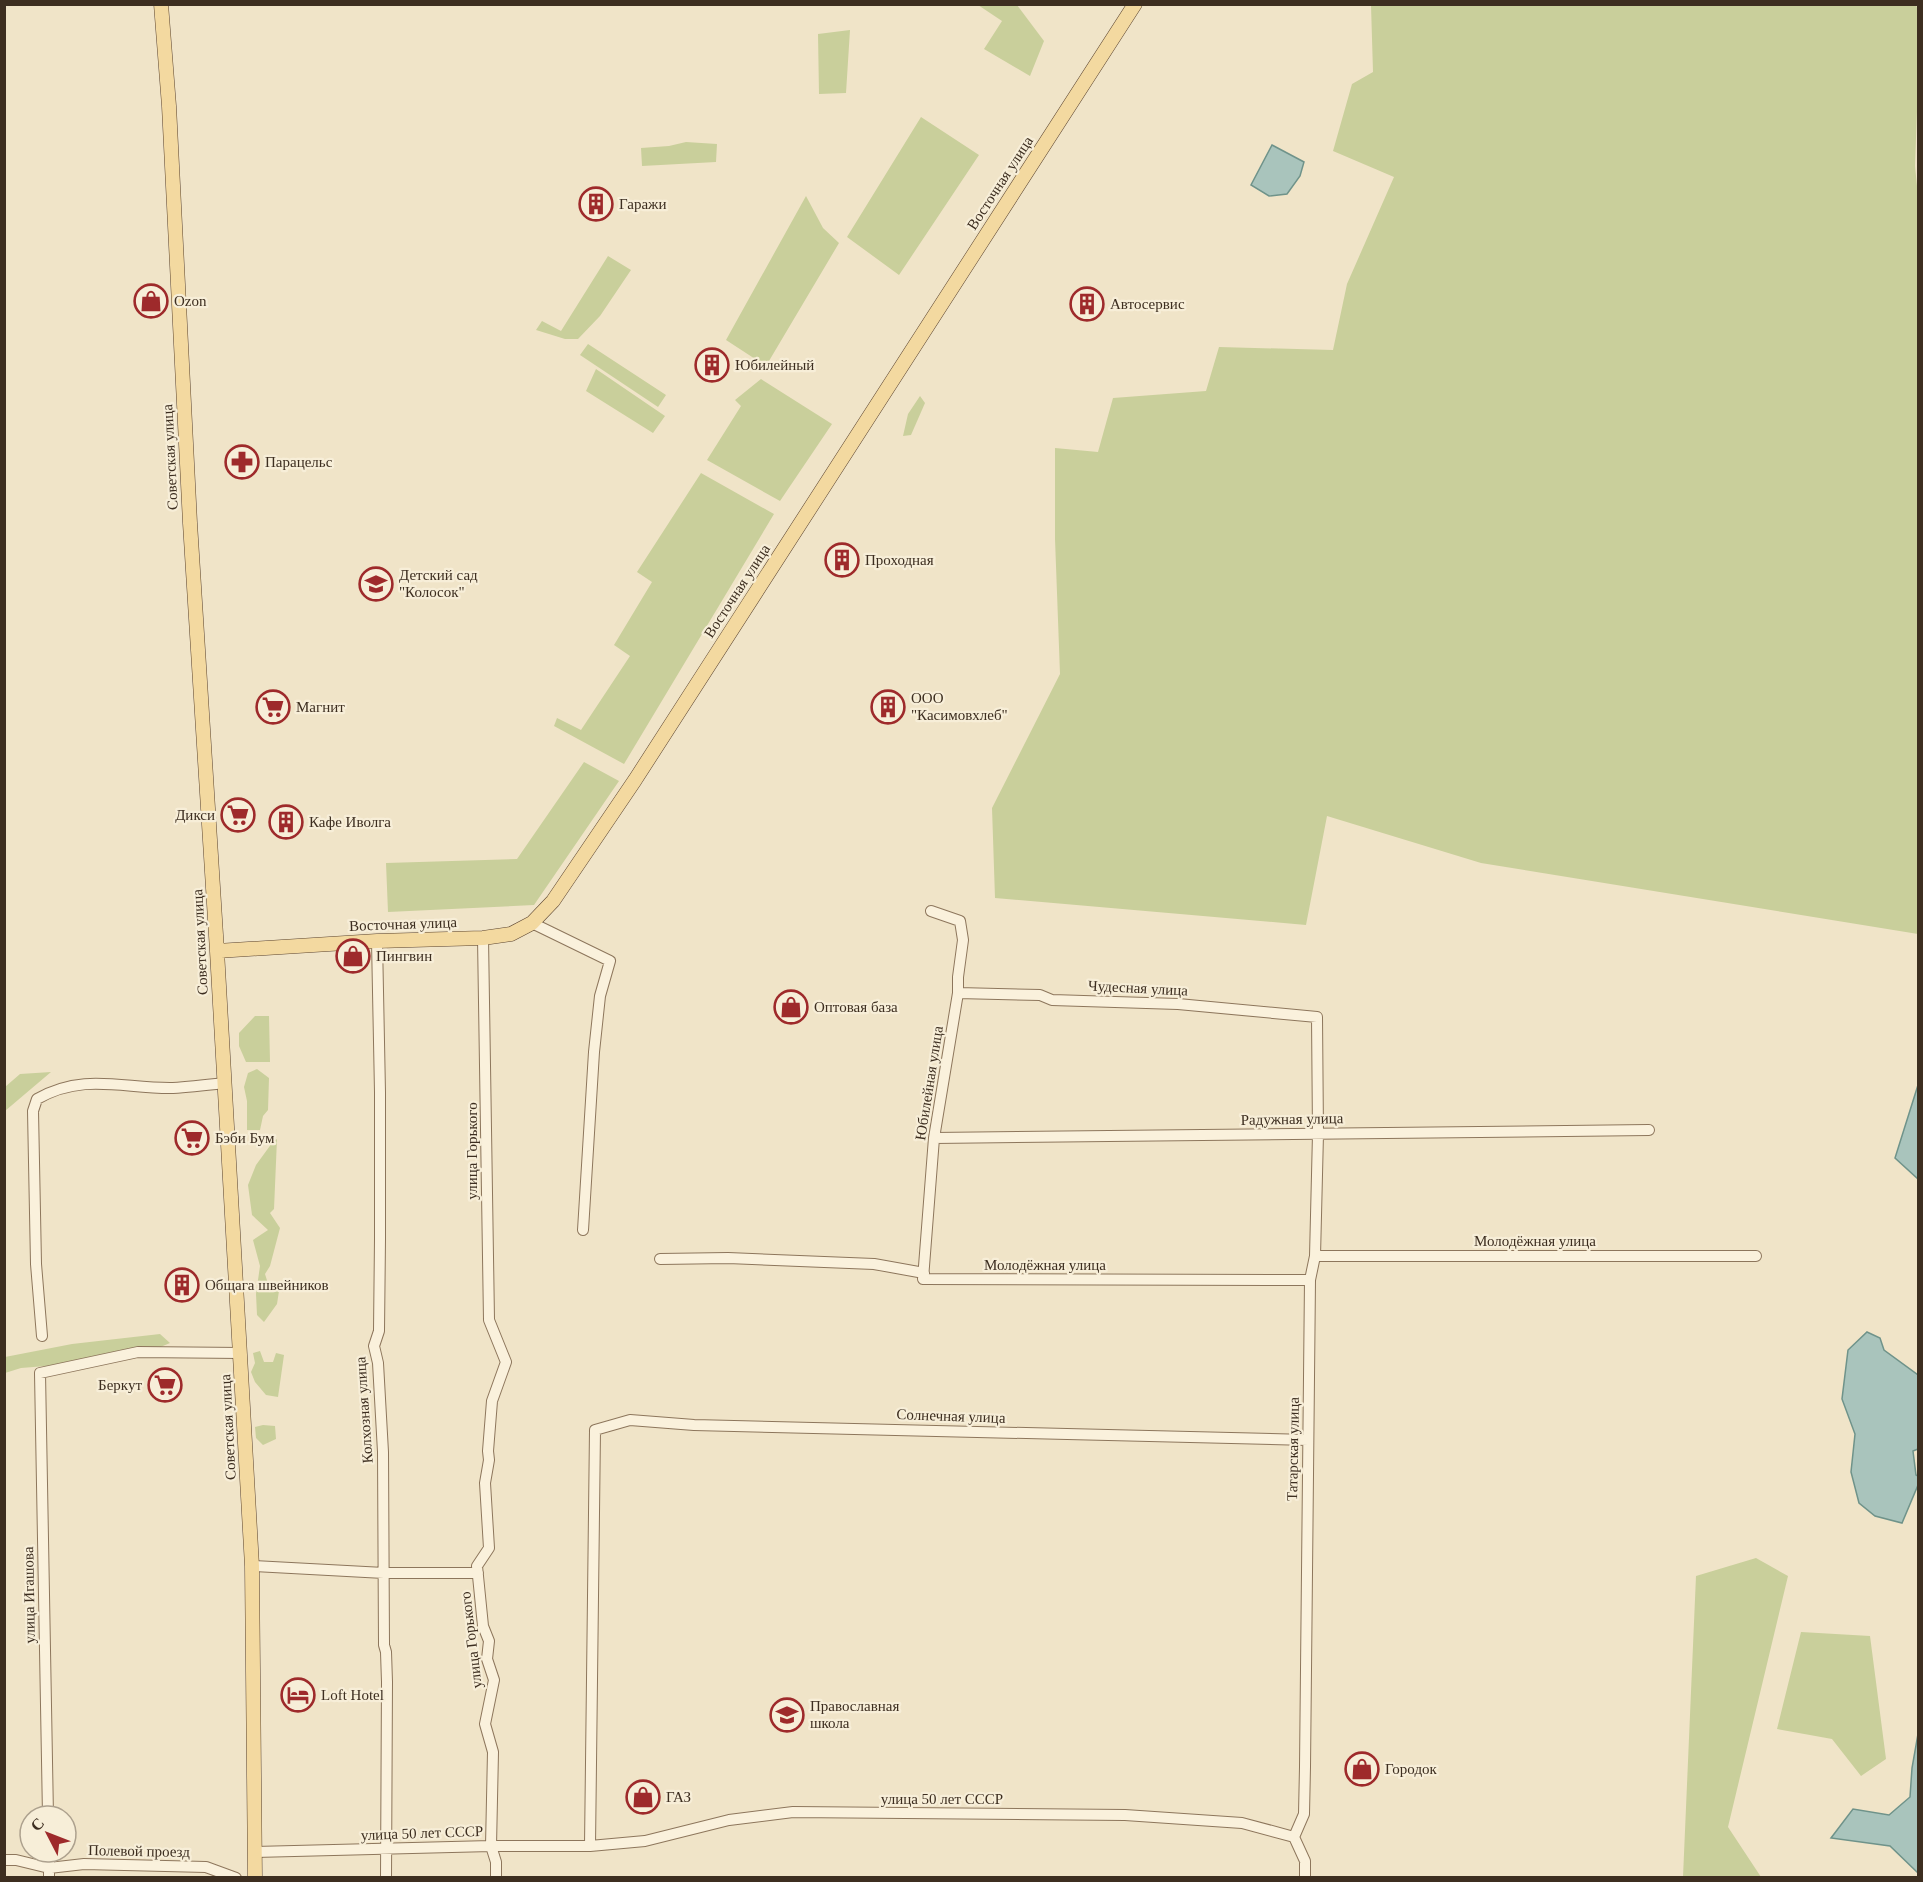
<svg xmlns="http://www.w3.org/2000/svg" width="1923" height="1882" font-family="Georgia,serif">
<rect width="100%" height="100%" fill="#f0e4c8"/>
<!-- green -->
<path fill="#c9cf9b" d="M978,5h39l27,36 -14,35 -46,-27 18,-28z
M1371,5h545l2,5v74l-3,82 3,30v738l-437,-71 -154,-47 -21,109 -311,-27 -3,-90 68,-134 -5,-135v-91l43,4 15,-54 93,-7 13,-44 114,3 14,-66 47,-107 -61,-26 19,-67 21,-12z
M850,30l-4,63 -27,1 -1,-60z
M921,117l58,38 -80,120 -52,-38z
M686,142l31,2 -1,18 -74,4 -1,-18 28,-2z
M806,196l17,32 16,15 -73,123 -40,-26z
M608,256l23,14 -31,46 -22,23h-13l-29,-9 6,-9 19,10z
M588,344l78,51 -8,12 -78,-52z
M596,369l69,47 -12,17 -67,-42z
M761,379l71,45 -52,77 -73,-41 34,-54 -6,-6z
M920,396l5,7 -14,32 -8,1 5,-22z
M701,473l73,41 -150,250 -70,-38 3,-8 24,12 49,-74 -16,-11 38,-63 -15,-10z
M584,762l35,19 -85,124 -146,7 -2,-49 131,-4z
M255,1016h14l1,46h-24l-7,-16v-13z
M257,1069l12,9 -1,32 -5,6 -3,14h-13v-29l-3,-14 4,-14z
M51,1072l-46,39v-24l15,-13z
M277,1139l-3,70 -4,4 10,15 -10,38 -5,8 5,16 9,1 -2,13 -13,18 -7,-7 -1,-21 4,-28 -7,-26 15,-10 -16,-15 -4,-30 8,-20 16,-22z
M160,1334l10,9 -38,16 -111,9 -16,5v-16l67,-13z
M260,1351l4,11h9l3,-9 8,2 -6,42 -12,-2 -11,-13 -4,-10 4,-9 -2,-10z
M263,1425l12,1 1,13 -13,6 -7,-7 -1,-11z
M1756,1558l32,18 -60,251 33,50h-78l13,-301z
M1801,1632l69,4 16,123 -25,17 -29,-37 -55,-10z"/>
<!-- water -->
<path fill="#a9c4bc" stroke="#6f938a" stroke-width="1.5" d="M1272,145l32,17 -4,14 -13,18 -18,2 -18,-11z
M1918,1085v94l-23,-21z
M1867,1332l13,6 4,12 34,25v74l-5,2 3,24 2,1v9l-16,38 -27,-7 -16,-13 -8,-31 4,-38 -13,-35 6,-49z
M1918,1734v139l-28,-27 -59,-8 22,-29 36,6 21,-18 2,-29z"/>
<g fill="none" stroke-linecap="round" stroke-linejoin="round">
<defs>
<path id="minor" d="M931,911l29,10 3,19 -5,37v16l-24,145 -11,141 387,1
M532,923l78,38 -10,35 -6,56 -11,178
M483,938l6,382 17,42 -14,39 -4,50 1,9 -4,23 4,65 -12,18 6,60 6,15 -2,18 7,21 -9,44 8,28 -2,94 5,16v16
M377,941l3,151v147l-1,92 -5,15 4,17 5,89 1,193 2,7 1,30 -1,196
M958,993l82,2 12,5 126,4 139,13 1,117 -3,122 -5,24 -5,487 -1,47 -10,23 11,24v17
M934,1138l715,-8
M1315,1256h441
M660,1259l68,-1 146,6 50,9
M42,1336l-6,-72 -3,-153 4,-12c47,-27 87,-10 136,-11 17,-1 34,-3 51,-5
M252,1566l132,7h94
M48,1816l-8,-443 98,-21 103,1
M590,1846l5,-416 35,-10 64,5 614,15
M49,1852v26
M255,1852l236,-6h99l55,-5 84,-21 64,-8 332,3 117,8 52,14
M4,1860h12l33,8 35,-4 122,3 30,11"/>
<path id="major" d="M161,4l8,102 21,417 27,428 35,615 3,312
M217,951l160,-10 106,-3 28,-4 21,-11 21,-22 82,-121 500,-776"/>
</defs>
<!-- minor casing -->
<use href="#minor" stroke="#8d765c" stroke-width="12"/>
<!-- major casing -->
<use href="#major" stroke="#5b4430" stroke-width="15"/>
<!-- minor -->
<use href="#minor" stroke="#faf1dc" stroke-width="10"/>
<!-- major -->
<use href="#major" stroke="#f3d9a0" stroke-width="14"/>
</g>
<!-- icons -->
<defs>
<symbol id="building-ring" viewBox="-11 -11 22 22"><circle r="9.5" fill="#f7eed8" stroke="#9e2a2b" stroke-width="1.5"/><path d="M-4-6H4V6H1V3H-1V6H-4ZM-2.5-4.3h1.7v1.8h-1.7ZM.8-4.3h1.7v1.8H.8ZM-2.5-1h1.7V.8h-1.7ZM.8-1h1.7V.8H.8Z" fill="#9e2a2b"/></symbol>
<symbol id="shop-ring" viewBox="-11 -11 22 22"><circle r="9.5" fill="#f7eed8" stroke="#9e2a2b" stroke-width="1.5"/><path d="M-5-2.5h2.3a2.7 3.5 0 0 1 5.4 0H5L5.5 6h-11ZM-1.5-2.5h3a1.5 2.3 0 0 0-3 0Z" fill="#9e2a2b"/></symbol>
<symbol id="pharmacy-ring" viewBox="-11 -11 22 22"><circle r="9.5" fill="#f7eed8" stroke="#9e2a2b" stroke-width="1.5"/><path d="M-2-6h4v4h4v4h-4v4h-4v-4h-4v-4h4Z" fill="#9e2a2b"/></symbol>
<symbol id="school-ring" viewBox="-11 -11 22 22"><circle r="9.5" fill="#f7eed8" stroke="#9e2a2b" stroke-width="1.5"/><path d="M0-5L7-2L0 1L-7-2ZM-4 1L0 2.5L4 1V4Q0 6-4 4Z" fill="#9e2a2b"/></symbol>
<symbol id="supermarket-ring" viewBox="-11 -11 22 22"><circle r="9.5" fill="#f7eed8" stroke="#9e2a2b" stroke-width="1.5"/><path d="M-6-5.5h2.5l.6 2H6L4.5 2H-2.5L-4.4-4H-6ZM-1.5 3.2a1.3 1.3 0 1 0 .1 0ZM3 3.2a1.3 1.3 0 1 0 .1 0Z" fill="#9e2a2b"/></symbol>
<symbol id="hotel-ring" viewBox="-11 -11 22 22"><circle r="9.5" fill="#f7eed8" stroke="#9e2a2b" stroke-width="1.5"/><path d="M-6-4.5h1.5V1H6V5H4.5V3h-9V5H-6ZM-4 0a1.8 1.8 0 1 1 3.6 0ZM.5 0V-2.5h3Q6-2.5 6 0Z" fill="#9e2a2b"/></symbol>
</defs>
<g fill-rule="evenodd">
<use href="#building-ring" x="577" y="185" width="38" height="38"/>
<use href="#shop-ring" x="132" y="282" width="38" height="38"/>
<use href="#building-ring" x="1068" y="285" width="38" height="38"/>
<use href="#building-ring" x="693" y="346" width="38" height="38"/>
<use href="#pharmacy-ring" x="223" y="443" width="38" height="38"/>
<use href="#building-ring" x="823" y="541" width="38" height="38"/>
<use href="#school-ring" x="357" y="565" width="38" height="38"/>
<use href="#supermarket-ring" x="254" y="688" width="38" height="38"/>
<use href="#building-ring" x="869" y="688" width="38" height="38"/>
<use href="#supermarket-ring" x="219" y="796" width="38" height="38"/>
<use href="#building-ring" x="267" y="803" width="38" height="38"/>
<use href="#shop-ring" x="334" y="937" width="38" height="38"/>
<use href="#shop-ring" x="772" y="988" width="38" height="38"/>
<use href="#supermarket-ring" x="173" y="1119" width="38" height="38"/>
<use href="#building-ring" x="163" y="1266" width="38" height="38"/>
<use href="#supermarket-ring" x="146" y="1366" width="38" height="38"/>
<use href="#hotel-ring" x="279" y="1676" width="38" height="38"/>
<use href="#school-ring" x="768" y="1696" width="38" height="38"/>
<use href="#shop-ring" x="1343" y="1750" width="38" height="38"/>
<use href="#shop-ring" x="624" y="1778" width="38" height="38"/>
</g>
<g text-anchor="middle" stroke-width="4.5" stroke-linejoin="round" paint-order="stroke">
<!-- street labels -->
<g font-size="15" fill="#3d2e20" stroke="#f7eed8">
<text transform="translate(1000 183) rotate(-57)" y="5">Восточная улица</text>
<text transform="translate(170 457) rotate(-93)" y="5">Советская улица</text>
<text transform="translate(737 591) rotate(-57)" y="5">Восточная улица</text>
<text transform="translate(403 924) rotate(-2)" y="5">Восточная улица</text>
<text transform="translate(200 942) rotate(-93)" y="5">Советская улица</text>
<text transform="translate(1138 988) rotate(3)" y="5">Чудесная улица</text>
<text transform="translate(929 1083) rotate(-81)" y="5">Юбилейная улица</text>
<text transform="translate(1292 1119) rotate(-1)" y="5">Радужная улица</text>
<text transform="translate(472 1151) rotate(-90)" y="5">улица Горького</text>
<text x="1535" y="1246">Молодёжная улица</text>
<text x="1045" y="1270">Молодёжная улица</text>
<text transform="translate(364 1410) rotate(-94)" y="5">Колхозная улица</text>
<text transform="translate(951 1416) rotate(2)" y="5">Солнечная улица</text>
<text transform="translate(228 1427) rotate(-93)" y="5">Советская улица</text>
<text transform="translate(1293 1449) rotate(-89)" y="5">Татарская улица</text>
<text transform="translate(29 1595) rotate(-91)" y="5">улица Игашова</text>
<text transform="translate(471 1640) rotate(-97)" y="5">улица Горького</text>
<text x="942" y="1804">улица 50 лет СССР</text>
<text transform="translate(422 1833) rotate(-2)" y="5">улица 50 лет СССР</text>
<text transform="translate(139 1851) rotate(1)" y="5">Полевой проезд</text>
</g>
<!-- poi labels -->
<g font-size="15" fill="#3d2e20" stroke="#f7eed8" text-anchor="start">
<text x="619" y="209">Гаражи</text>
<text x="174" y="306">Ozon</text>
<text x="1110" y="309">Автосервис</text>
<text x="735" y="370">Юбилейный</text>
<text x="265" y="467">Парацельс</text>
<text x="865" y="565">Проходная</text>
<text x="399" y="580">Детский сад<tspan x="399" dy="17">"Колосок"</tspan></text>
<text x="911" y="703">ООО<tspan x="911" dy="17">"Касимовхлеб"</tspan></text>
<text x="296" y="712">Магнит</text>
<text x="215" y="820" text-anchor="end">Дикси</text>
<text x="309" y="827">Кафе Иволга</text>
<text x="376" y="961">Пингвин</text>
<text x="814" y="1012">Оптовая база</text>
<text x="215" y="1143">Бэби Бум</text>
<text x="205" y="1290">Общага швейников</text>
<text x="142" y="1390" text-anchor="end">Беркут</text>
<text x="321" y="1700">Loft Hotel</text>
<text x="810" y="1711">Православная<tspan x="810" dy="17">школа</tspan></text>
<text x="1385" y="1774">Городок</text>
<text x="666" y="1802">ГАЗ</text>
</g>
</g>
<!-- border -->
<rect width="1923" height="1882" fill="none" stroke="#3d2e20" stroke-width="12"/>
<!-- north arrow -->
<g transform="translate(48 1834) rotate(312)"><circle r="28" fill="#f7eed8" stroke="#ada18e" stroke-width="1.5"/>
<path d="M0-4.5L10 22L0 15L-10 22Z" fill="#9e2a2b"/>
<text y="-9" font-size="16" font-weight="bold" text-anchor="middle" fill="#3d2e20">С</text>
</g>
</svg>
